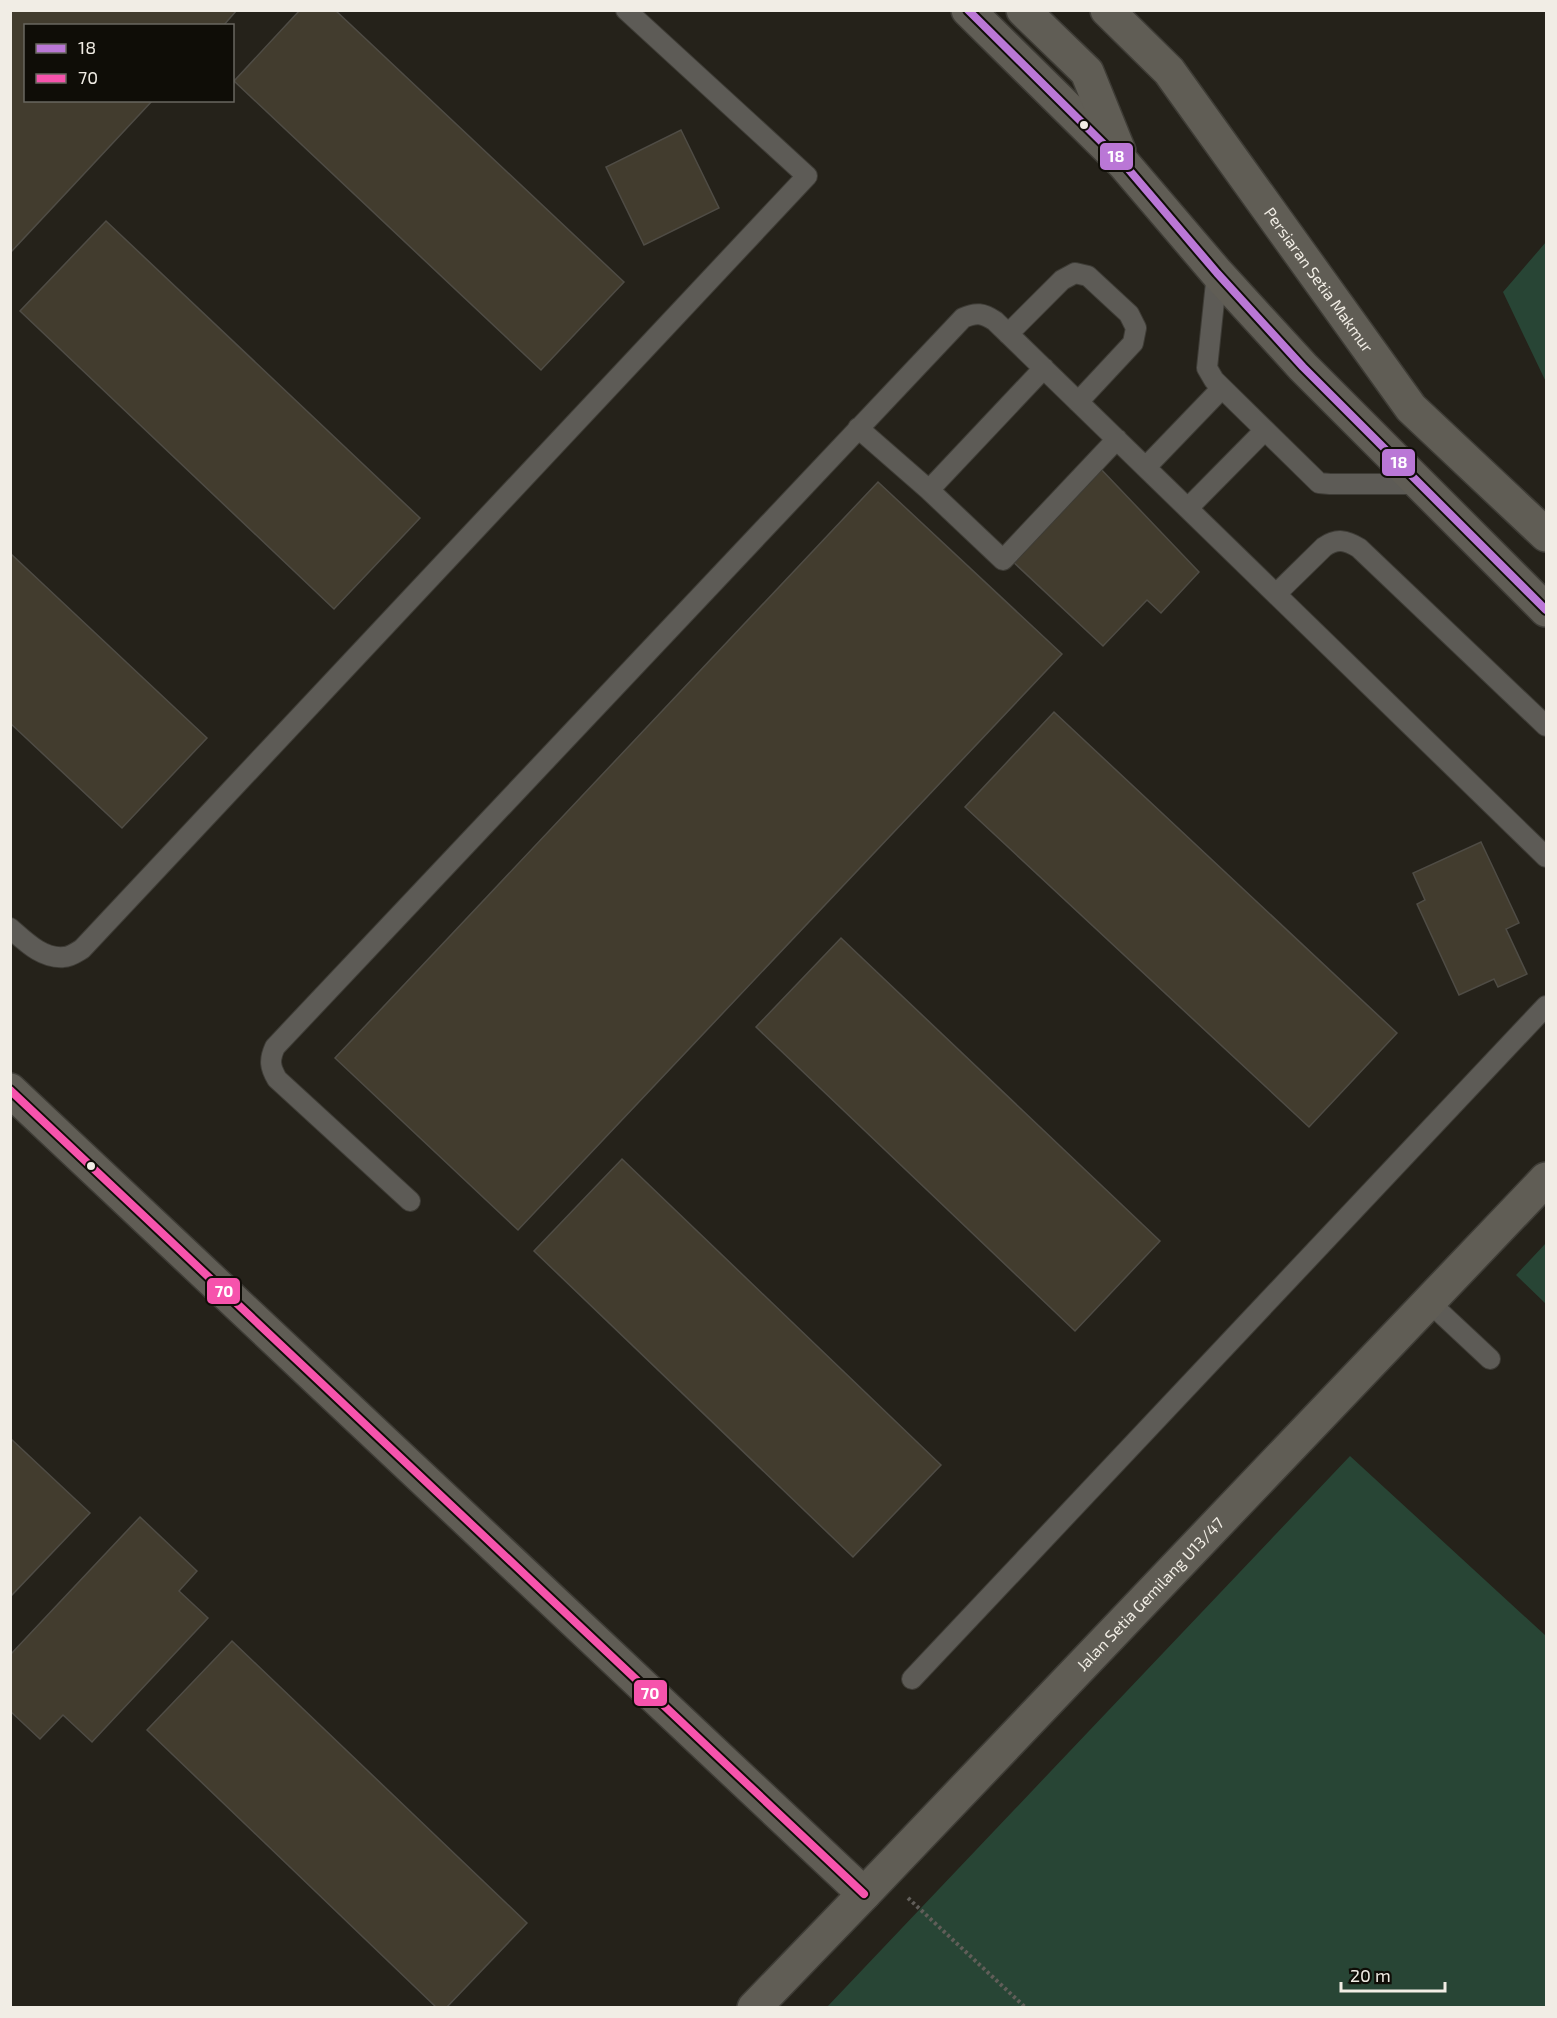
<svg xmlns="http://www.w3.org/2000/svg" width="1557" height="2018" font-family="'Exo 2',sans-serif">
<rect width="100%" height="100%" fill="#25221a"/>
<!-- green -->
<path fill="#284535" d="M1546,242v140l-43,-90z
M1546,1243v61l-30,-29z
M1350,1456l196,180v371h-719z"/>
<!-- building -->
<path fill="#423c2e" stroke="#4f4c45" stroke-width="1.5" d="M10,10h227l-14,16h-197v74h127l-143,153z
M300,10h35l289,272 -83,88 -307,-289z
M681,130l38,78 -75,37 -38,-78z
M106,221l314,297 -86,91 -314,-298z
M1098,466l101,106 -38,41 -14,-13 -44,46 -93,-87z
M878,482l184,172 -544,576 -183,-172z
M10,553l197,185 -85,90 -112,-105z
M1054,712l343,321 -88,94 -344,-320z
M1481,842l38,81 -13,6 21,45 -29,13 -4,-8 -35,16 -42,-91 8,-4 -12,-27z
M841,938l319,303 -85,90 -319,-304z
M622,1159l319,306 -88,92 -319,-306z
M10,1438l80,75 -80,84z
M140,1517l57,54 -18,20 29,27 -116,124 -29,-27 -23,24 -30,-28v-56z
M232,1641l295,282 -81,85h-9l-290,-278z"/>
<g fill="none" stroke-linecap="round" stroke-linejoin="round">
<defs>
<path id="lane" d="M1217,273l-10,95 7,12 105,103 11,1h90
M1008,334l54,-54 13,-7 13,3 41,38 7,14 -3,15 -55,59
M858,428l71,62 115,-122
M1146,467l76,-79
M929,490l74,70 114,-121
M1188,508l77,-78
M1276,594l48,-47c13,-9 22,-7 35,1l187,178
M10,928c15,13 32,31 54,29 6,0 13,-5 18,-8l725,-773 -181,-166
M410,1201l-133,-122c-7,-12 -8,-19 -2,-32l688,-729c13,-6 20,-5 32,3l551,536
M1429,1302l61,57
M912,1679l634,-673"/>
<g id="secondary">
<path d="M968,10l156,154 93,109 86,94 243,243"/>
<path d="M1023,10l64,62 32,79"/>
<path id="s1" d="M1107,10l62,61 242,337 135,127"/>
<path d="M10,1090l854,804"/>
<path id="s2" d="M754,2008l110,-114 682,-715"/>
</g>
</defs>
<!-- lane casing -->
<use href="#lane" stroke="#3e3c36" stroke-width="22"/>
<!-- secondary casing -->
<use href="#secondary" stroke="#3e3c36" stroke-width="36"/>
<!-- path -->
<path stroke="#615e59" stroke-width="4" stroke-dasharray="3 3" stroke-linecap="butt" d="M908,1898l118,110"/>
<!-- lane -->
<use href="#lane" stroke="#5d5b56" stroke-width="20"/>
<!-- secondary -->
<use href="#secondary" stroke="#605d55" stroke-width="33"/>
<defs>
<path id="bus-1" d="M968,10l156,154 93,109 86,94 243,243"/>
<path id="bus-2" d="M10,1090l854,804"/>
</defs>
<!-- bus-1 casing -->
<use href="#bus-1" stroke="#0f0d07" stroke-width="12"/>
<!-- bus-2 casing -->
<use href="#bus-2" stroke="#0f0d07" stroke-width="12"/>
<!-- bus-1 -->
<use href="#bus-1" stroke="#ba77d6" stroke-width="8"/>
<!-- bus-2 -->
<use href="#bus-2" stroke="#f653ac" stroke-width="8"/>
</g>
<!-- markers -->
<g fill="#f1ede5" stroke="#0f0d07" stroke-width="2">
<circle cx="1084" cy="125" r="5"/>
<circle cx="91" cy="1166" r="5"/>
</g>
<g text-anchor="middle" stroke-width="4.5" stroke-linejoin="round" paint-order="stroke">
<!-- street labels -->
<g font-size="16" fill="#f1ede5" stroke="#0f0d07">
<text dy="6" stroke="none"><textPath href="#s1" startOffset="344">Persiaran Setia Makmur</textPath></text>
<text dy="6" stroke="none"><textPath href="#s2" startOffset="573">Jalan Setia Gemilang U13/47</textPath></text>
</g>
</g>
<g stroke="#0f0d07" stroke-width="2">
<rect x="1099" y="142" width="35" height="29" rx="6" fill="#ba77d6"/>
<rect x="1381" y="448" width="35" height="29" rx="6" fill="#ba77d6"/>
<rect x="206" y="1277" width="35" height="28" rx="6" fill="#f653ac"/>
<rect x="633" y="1679" width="35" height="28" rx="6" fill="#f653ac"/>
</g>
<g font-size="16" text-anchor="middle" font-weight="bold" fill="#fff">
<text x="1116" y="162">18</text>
<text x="1399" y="468">18</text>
<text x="224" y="1297">70</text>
<text x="650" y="1699">70</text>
</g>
<!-- border -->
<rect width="1557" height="2018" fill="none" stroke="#f1ede5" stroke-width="24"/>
<!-- legend -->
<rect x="24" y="24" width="210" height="78" fill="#0f0d07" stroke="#696760" stroke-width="1.5"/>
<rect x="36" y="44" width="30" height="9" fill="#ba77d6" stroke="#696760" stroke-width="1.5"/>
<text x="78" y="54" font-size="18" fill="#f1ede5">18</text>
<rect x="36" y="74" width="30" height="9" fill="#f653ac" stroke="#696760" stroke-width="1.5"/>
<text x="78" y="84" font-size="18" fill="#f1ede5">70</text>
<!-- scale -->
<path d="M1341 1982v9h104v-9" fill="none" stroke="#f1ede5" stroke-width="3"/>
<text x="1350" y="1982" font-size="18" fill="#f1ede5" stroke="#0f0d07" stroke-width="4.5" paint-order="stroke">20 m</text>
</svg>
